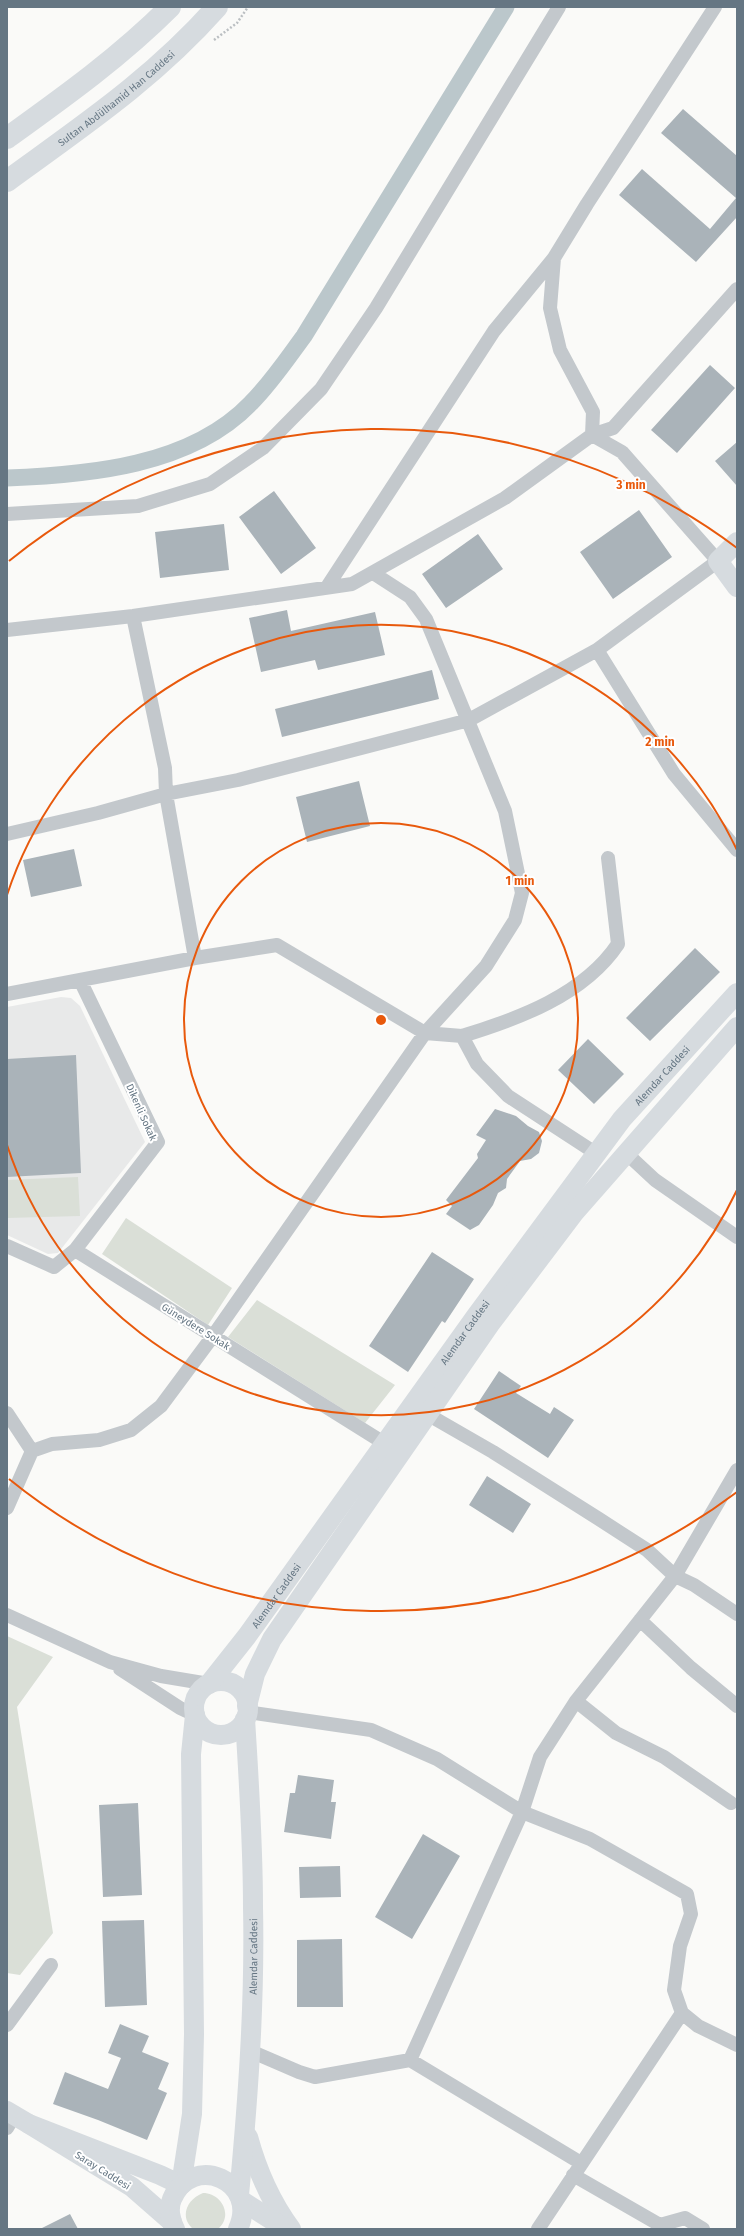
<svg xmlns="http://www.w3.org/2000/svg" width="744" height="2236" font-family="'Fira Sans',sans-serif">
<rect width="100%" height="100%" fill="#fafaf8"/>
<!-- built -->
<path fill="#e8e9e9" d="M61,997l10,1 9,8 65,136 -87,111 -10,1 -41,-19v-228z"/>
<!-- green -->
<path fill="#dadfd7" d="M78,1177l2,39 -73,2v-38z
M126,1218l106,70 -24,37 -106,-71z
M257,1300l138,85 -30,38 -137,-86z
M7,1636l46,21 -36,50 36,226 -33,42 -13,-2z
M203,2193c18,0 31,22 15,36h-25c-14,-12 -6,-30 10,-36z"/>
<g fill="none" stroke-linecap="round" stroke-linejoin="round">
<!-- canal -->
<path stroke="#bbc7cb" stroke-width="17" d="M7,478c81,-3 184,-12 244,-75 20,-20 36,-44 53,-67l202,-329"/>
</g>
<!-- building -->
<path fill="#aab3b9" d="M683,109l54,47v61l-41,45 -77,-67 23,-26 68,60 26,-31 -75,-65z
M710,365l25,23 -58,65 -26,-23z
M737,442v44l-22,-25z
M274,491l42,57 -35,26 -42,-57z
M639,510l33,47 -59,42 -33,-47z
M224,524l5,46 -69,8 -5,-46z
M478,534l25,35 -57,39 -24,-34z
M287,610l4,21 84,-19 10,43 -67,15 -3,-10 -54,12 -12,-54z
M432,670l7,29 -157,38 -7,-28z
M359,781l11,45 -63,16 -11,-45z
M74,849l8,37 -51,11 -8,-37z
M695,948l25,24 -70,69 -24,-23z
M588,1039l36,35 -30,30 -36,-34z
M76,1055l5,118 -74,4v-118z
M495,1109l21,7 12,10 11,6 3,9 -3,12 -8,6 -11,2 -13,18 -1,9 -8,5 -5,12 -14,20 -9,5 -24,-16 6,-8 -6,-6 32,-42 -1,-4 9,-14 -10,-5z
M432,1252l42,27 -29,44 -3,-2 -34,51 -39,-26z
M499,1371l22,15 -5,7 34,21 4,-7 20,13 -26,38 -74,-49z
M487,1476l44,28 -18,29 -44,-28z
M298,1775l36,5 -3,22h5l-5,37 -47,-7 6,-39h5z
M138,1803l4,92 -39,2 -4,-92z
M423,1834l37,22 -48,83 -37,-22z
M340,1866l1,31 -41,1 -1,-31z
M144,1920l3,85 -42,2 -3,-86z
M342,1939l1,68h-46v-67z
M120,2024l29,12 -7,16 27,11 -11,26 9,4 -20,47 -49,-20 -45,-16 12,-32 43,17 13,-31 -13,-5z
M70,2214l8,15h-38z"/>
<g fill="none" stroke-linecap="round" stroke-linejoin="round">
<!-- path -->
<path stroke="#bbbfc2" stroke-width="2.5" stroke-dasharray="2 2" stroke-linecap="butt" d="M214,40l23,-17 11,-16"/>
<!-- street -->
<path stroke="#c3c8cc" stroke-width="14" d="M7,514l131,-8 72,-22 53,-36 58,-59 55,-81 183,-301
M327,587l167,-256 60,-73 33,-54 128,-197
M133,616l32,152 1,26 29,164
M7,630l126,-14 219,-32 153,-86 87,-63 1,-23 -33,-62 -10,-42 4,-50
M597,650l77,124 63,76
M7,834l91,-21 68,-19 72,-14 231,-60 128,-70 121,-89 -96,-109 -30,-17 21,-7 124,-139
M7,994l188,-36 82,-13 148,88 61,-67 29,-46 7,-27 -17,-82 -79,-192 -16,-22 -37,-24
M462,1036c56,-17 122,-41 156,-92l-10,-86
M626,1153l29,27 82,57
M7,1246l47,21 21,-17 309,193
M75,1250l83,-108 -78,-162
M7,1413l25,38
M427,1414l66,38 106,67 48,31 28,26 19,9 43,29
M7,1508l25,-57 20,-7 47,-4 32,-10 30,-24 52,-70 212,-303 37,3 15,28 31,32 89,58
M7,1615l103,47 51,14 48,8
M640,1620l51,48 46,38
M120,1669l60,39 15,7
M576,1701l40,32 48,24 67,46
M247,1712l124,18 66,29 85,53 68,27 97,55 4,20 -11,32 -6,44 8,23 16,13 39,19
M7,2025l44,-60
M250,2051l49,21 16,5 95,-17 171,103
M410,2060l112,-248 18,-55 36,-56 99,-125 62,-106
M7,2128l7,-12
M573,2175l87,50 25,-7 18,11
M538,2229l144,-216"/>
<!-- secondary -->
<g stroke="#d6dbdf" stroke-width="20">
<path d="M737,542l-19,19 19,26"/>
<circle cx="221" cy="1708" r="27"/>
<path id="s1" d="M209,1684l38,-48 229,-320 146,-197 115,-126"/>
<path d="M247,1706l8,-32 17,-35 218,-315 84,-111 163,-186"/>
<path d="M7,2111l22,13"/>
<path d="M248,2137c9,33 23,65 43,92"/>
<path d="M181,2185l11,-71 2,-80 -3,-280 4,-39"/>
<path id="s2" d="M239,2195c9,-96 16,-192 14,-288 0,-63 -4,-126 -8,-188"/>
<path d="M242,2201l44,28"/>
<path d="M172,2222l-40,-35 -103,-63 131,51 21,10"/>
<path d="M175,2229c-5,-9 -7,-21 -3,-30 20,-47 88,-18 66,30"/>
</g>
<!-- primary -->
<g stroke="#d6dbdf" stroke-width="22">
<path d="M7,138c57,-41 113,-81 163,-131"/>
<path id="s3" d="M7,181c77,-56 146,-102 210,-174"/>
</g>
</g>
<!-- distance rings -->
<g fill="none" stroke="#e8590c" stroke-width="2">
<circle cx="381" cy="1020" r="197"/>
<path d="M737 1190A394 394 0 0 1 7 1145M7 895A394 394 0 0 1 737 850"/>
<path d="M737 1492A591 591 0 0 1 9 1479M9 561A591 591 0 0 1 737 548"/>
</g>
<g text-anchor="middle" stroke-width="4" stroke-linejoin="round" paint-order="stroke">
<!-- street labels -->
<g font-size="10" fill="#657683" stroke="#fff">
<text dy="4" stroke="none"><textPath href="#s3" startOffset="137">Sultan Abdülhamid Han Caddesi</textPath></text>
<text dy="4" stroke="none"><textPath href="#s1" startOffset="759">Alemdar Caddesi</textPath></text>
<text transform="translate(142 1112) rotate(66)" y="4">Dikenli Sokak</text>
<text transform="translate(196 1326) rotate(32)" y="4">Güneydere Sokak</text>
<text dy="4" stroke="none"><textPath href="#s1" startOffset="435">Alemdar Caddesi</textPath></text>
<text dy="4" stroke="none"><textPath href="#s1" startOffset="111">Alemdar Caddesi</textPath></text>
<text dy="4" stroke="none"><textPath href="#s2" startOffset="239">Alemdar Caddesi</textPath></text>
<text transform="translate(103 2170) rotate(32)" y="4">Saray Caddesi</text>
</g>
</g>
<circle cx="381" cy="1020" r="6" fill="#e8590c" stroke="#fff" stroke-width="2"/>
<g font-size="12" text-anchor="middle" font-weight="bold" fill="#e8590c" stroke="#fff" stroke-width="4" stroke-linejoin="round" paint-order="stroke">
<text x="631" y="489">3 min</text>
<text x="660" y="746">2 min</text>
<text x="520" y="885">1 min</text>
</g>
<!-- border -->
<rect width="744" height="2236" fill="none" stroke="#657683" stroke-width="16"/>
</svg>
